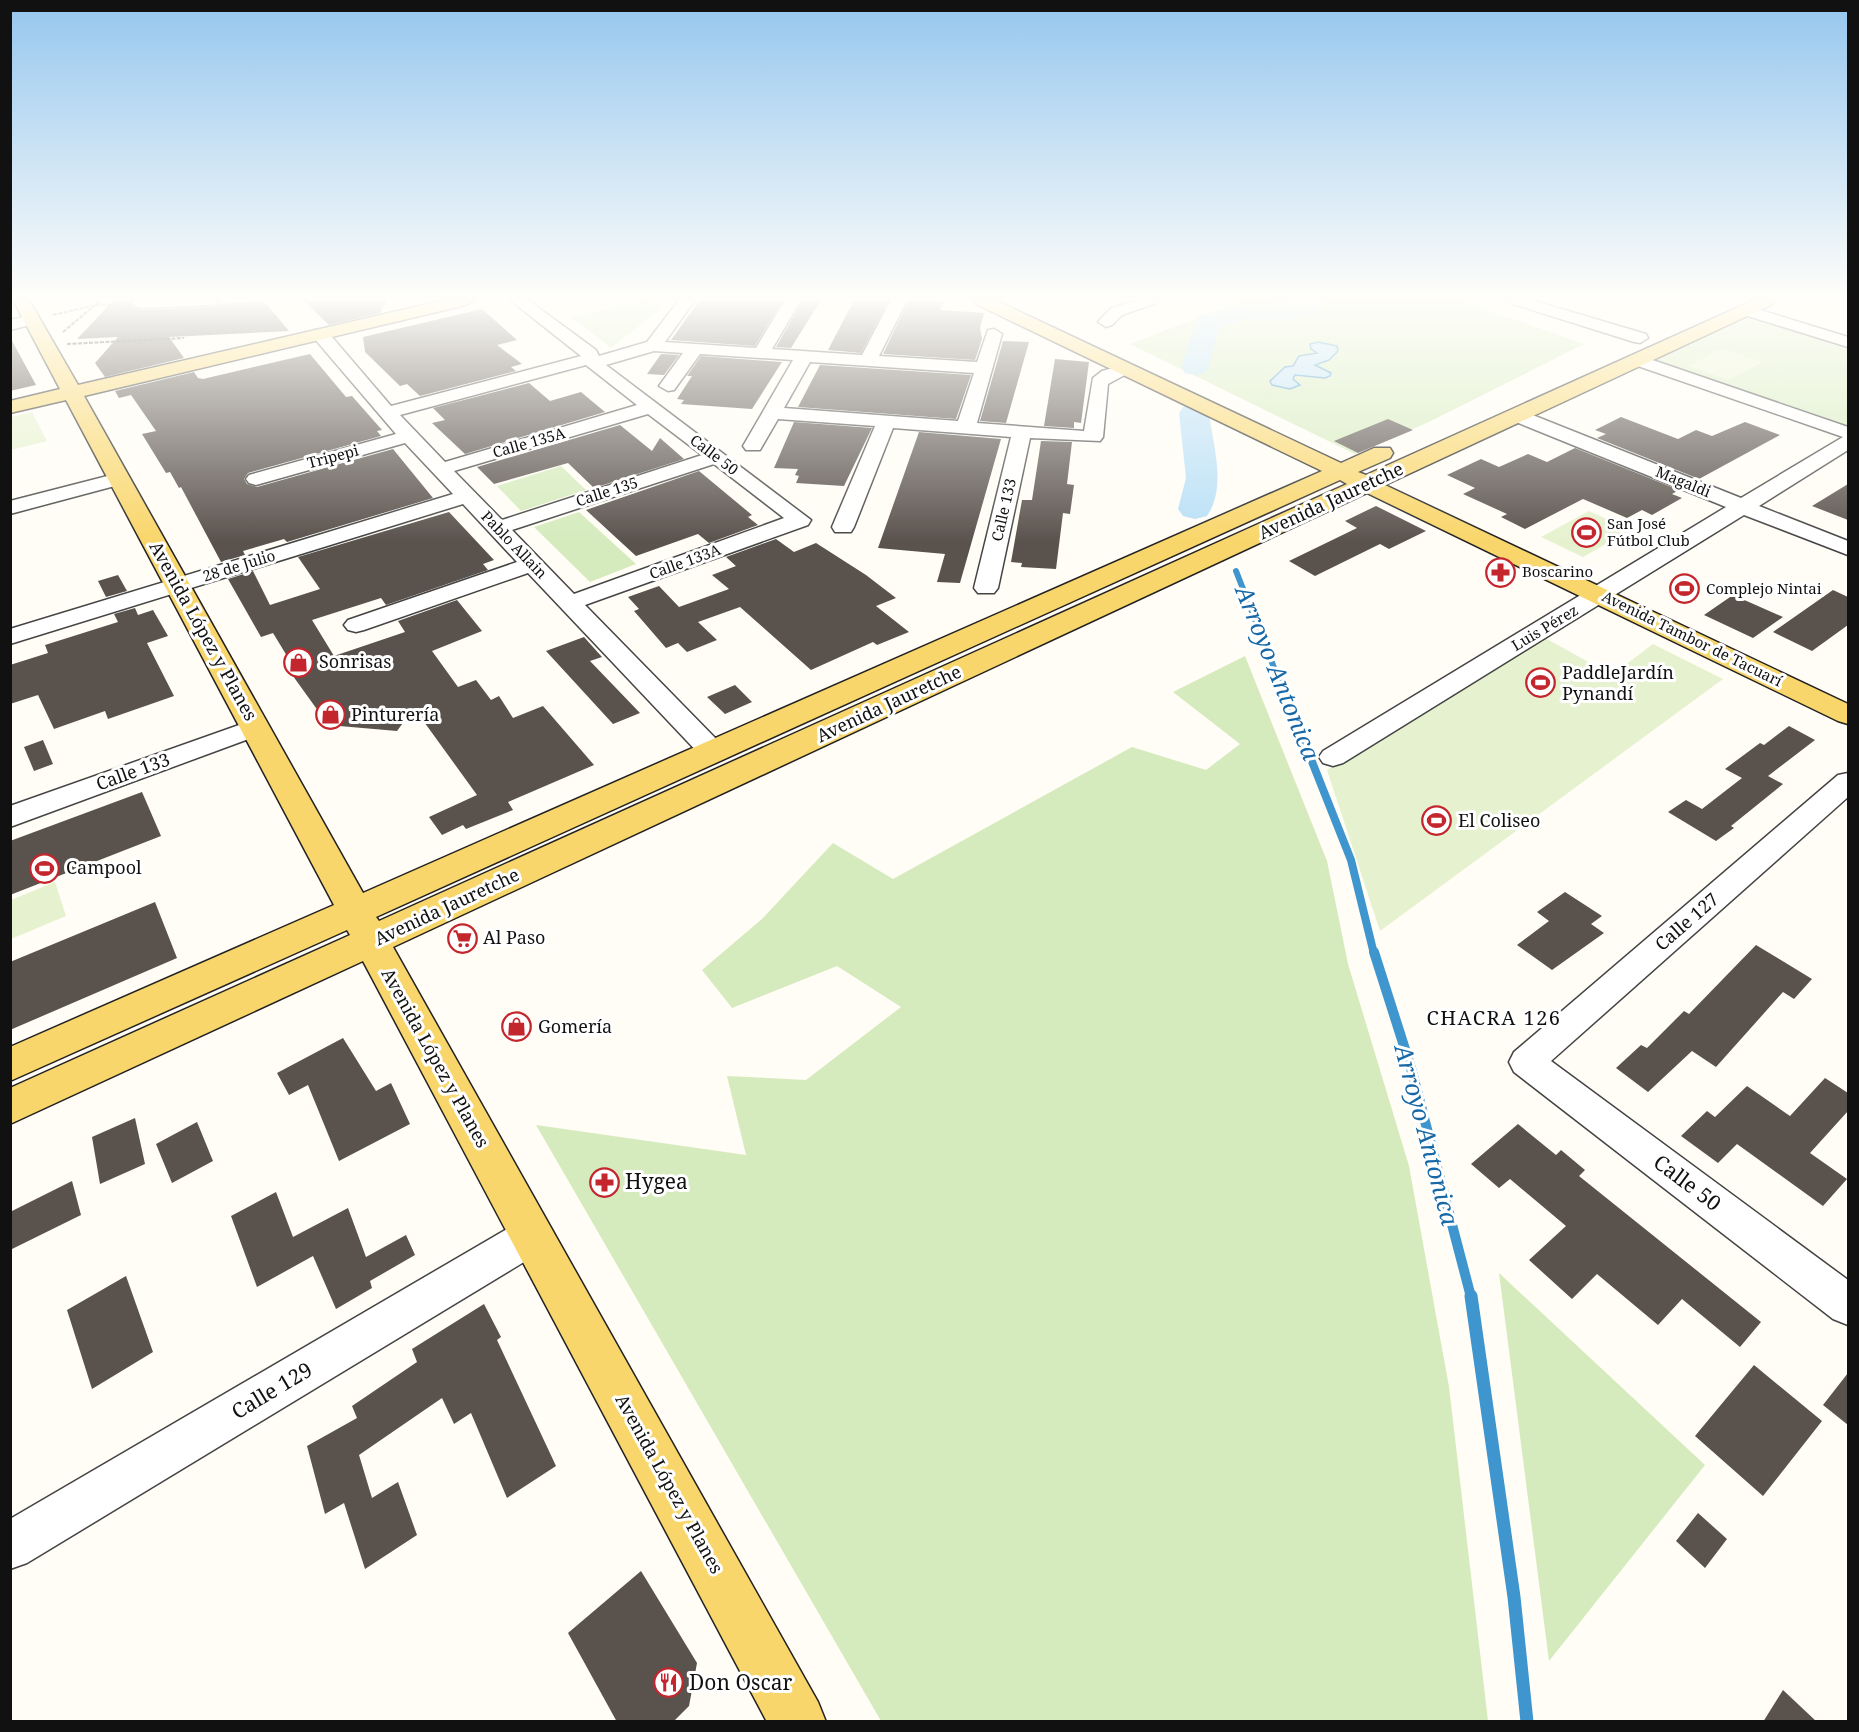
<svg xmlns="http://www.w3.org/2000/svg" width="1859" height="1732" font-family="'Noto Serif',serif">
<rect width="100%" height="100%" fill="#fffdf5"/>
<!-- green -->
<path fill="#d5ebbd" d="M645,300l17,8 -51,40 -39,-31z
M1244,300h216l124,44 -155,78 -74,32 -225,-110z
M1744,314l104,32v82l-200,-69z
M561,466l25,24 -65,21 -24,-25z
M579,512l57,52 -46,18 -56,-55z
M1245,656l82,205 21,103 61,202 40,221 39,334h-607l-345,-596 210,30 -19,-79 79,4 95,-73 -64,-41 -105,42 -30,-38 60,-51 71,-76 60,36 239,-132 74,23 34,-26 -67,-52z
M1499,1273l206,192 -156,196z"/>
<!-- pitch -->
<path fill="#e6f2cf" d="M1722,349l41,13 -34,18 -41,-14z
M32,412l15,29 -36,9v-33z
M1589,511l42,19 -48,27 -42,-20z
M1545,638l67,37 41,-31 70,35 -343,252 -53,-161z
M55,882l11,34 -55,23v-39z"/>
<!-- water -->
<path fill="#b9e0f7" stroke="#3f96cf" stroke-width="1.5" d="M1318,342l19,4 1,5 -9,9 -14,5 16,8 -1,3 -5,2 -30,-3 -2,4 7,6 -10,4 -18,-4 -2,-4 15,-14 8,-1 6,-10 18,-3 -6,-4 -1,-5z"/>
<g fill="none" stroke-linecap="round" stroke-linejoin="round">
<!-- stream-far3 -->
<path stroke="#3f96cf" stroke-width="6" d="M1236,571l44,112"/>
<!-- stream-far2 -->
<path stroke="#3f96cf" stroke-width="8" d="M1280,681l71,179 23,94"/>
<!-- stream-far1 -->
<path stroke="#3f96cf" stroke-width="10" d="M1374,952l37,116 60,229"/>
<!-- stream -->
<path stroke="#3f96cf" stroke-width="13" d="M1471,1296l43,301 13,125"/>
<!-- river -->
<path fill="#b9e0f7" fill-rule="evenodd" d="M1296,300h25l3,3c-16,23 -54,13 -77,17 -10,1 -19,5 -28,7l-10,40 -4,6 -10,2 -10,-2 -4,-6 17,-51 49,-12 44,-2z
M1194,404l11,3 4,6c4,32 18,74 -2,103l-12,3 -12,-3 -5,-7 8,-31 -7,-65 4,-6z"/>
</g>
<!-- building -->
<path fill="#5a524d" d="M114,300h19v7l8,3 71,-3 6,-3 46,-3 25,30 -120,6 15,21 -79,19 -10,-14 23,-26 -41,2z
M303,300h84l-7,13 -51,12z
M700,300h83l-28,46 -84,-6z
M803,300h18l-30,48 -15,-1z
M854,300h35l-28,53 -33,-3z
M909,300h35l-4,10 44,3 -4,15 2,11 -7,21 -92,-6z
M482,309l35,31 -20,5 25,19 -11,3 5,4 -96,25 -13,-12 -7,2 -35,-34 -2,-15z
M10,337l26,48 -26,6z
M1003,341l26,1 -23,81 -26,-2z
M310,354l36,43 6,-1 30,34 -5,1 4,5 -133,37 -4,6 3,5 10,3 136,-38 40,49 -146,44 -3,-3 -41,12 2,4 -24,7 -40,-75 -2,1 -9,-16 -4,1 -24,-39 14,-3 -25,-36 -12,3 -4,-7 79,-19 4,6 5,1z
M661,354l18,1 -15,20 -17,-1z
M701,356l81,6 -30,47 -71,-5 3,-4 -7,-1 15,-23h-5z
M1055,359l34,3 -8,61 -7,-1v6l-30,-2z
M820,365l151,10 -15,44 -158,-12z
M529,383l21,18 31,-9 24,20 -140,42 -33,-31 13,-3 -12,-12z
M1621,417l57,22 18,-9 16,6 33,-14 35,13 -81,44 -102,-41 9,-4 -11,-4z
M1388,419l25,11 -55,23 -24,-12z
M794,422l78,6 -28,58 -48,-3 3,-7 -4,-1 3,-6 -24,-1z
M620,425l32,26 8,-13 24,21 -90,29 -26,-25 -74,21 -17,-17z
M919,432l82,7 -41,144 -23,-1 8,-28 -67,-6z
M1041,441l31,1 -5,42 7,1 -4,29 -7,-1 -7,56 -35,-2 1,-4 -11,-1 11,-62h10z
M1575,448l104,42 -7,4 10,4 -30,17 -10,-5 -15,8 -44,-19 -58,30 -24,-12 6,-3 -44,-20 12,-6 -28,-13 34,-16 18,8 29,-13 19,8z
M699,471l53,44 -4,2 10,8 -49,18 -11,-9 -62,22 -50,-46z
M1848,484v36l-36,-14z
M1376,506l50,25 -37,18 -9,-5 -65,32 -26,-15 68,-33 -12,-7z
M449,512l45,48 -11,4 5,6 -102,35 -5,-7 -69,22 22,36 71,-24 -7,-11 59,-21 25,31 -50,20 26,36 18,-7 15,20 8,-4 14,22 30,-12 51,59 -86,37 5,8 -47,19 -3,-4 -21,10 -13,-18 48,-22 -63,-87 -17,23 -69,-6 11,-15 -23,-2 -23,-32 5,-2 -25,-41 -12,4 -33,-58 25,-8 17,34 50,-16 -22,-32z
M776,539l18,13 22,-9 50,32 30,23 -20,8 33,26 -32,13 -4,-3 -62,28 -71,-63 -42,15 19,18 -30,12 -9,-9 -12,5 -32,-37 5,-2 -11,-12 31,-11 20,21 50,-18 -17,-14 24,-9 -10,-9z
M118,575l9,16 -21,6 -8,-16z
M1833,590l15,7v28l-36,26 -39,-19z
M1733,595l50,22 -30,21 -49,-23z
M135,608l3,7 15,-5 15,26 -21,7 27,53 -66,23 -3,-8 -51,18 -16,-34 -28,9v-39l38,-12 -3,-8 73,-23 -4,-8z
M584,637l18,20 -12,4 50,52 -27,11 -67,-73z
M735,685l17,17 -27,12 -18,-17z
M1789,726l26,14 -47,36 15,8 -52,42 3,2 -18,13 -48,-29 18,-12 16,9 40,-31 -17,-9 35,-26 4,2z
M43,740l10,24 -19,7 -10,-24z
M142,792l19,44 -151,59v-54z
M1565,892l37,24 -11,8 13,9 -52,37 -35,-25 32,-24 -12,-9z
M155,902l22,56 -167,72v-68z
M1756,945l56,34 -18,20 -11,-7 -67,75 -24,-16 -44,41 -32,-24 25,-23 6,3 37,-37 5,3z
M343,1038l33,53 15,-8 19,41 -71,37 -31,-76 -19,10 -12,-22z
M1825,1078l23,15v18l-38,42 37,26 -24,27 -86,-62 -19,19 -37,-27 26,-25 8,6 32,-31 43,30z
M135,1118l10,46 -45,20 -8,-47z
M197,1122l16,39 -41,22 -16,-39z
M1518,1124l38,31 5,-5 24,20 -6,6 182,146 -21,25 -58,-48 -24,26 -61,-51 -25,25 -43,-39 37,-34 -56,-47 -11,9 -28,-24z
M72,1181l9,34 -71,35v-38z
M276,1192l17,45 55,-29 18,49 40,-22 9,20 -45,26 2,7 -36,21 -23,-53 -56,31 -26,-71z
M126,1276l27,76 -61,37 -25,-79z
M484,1304l17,33 -4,3 59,126 -49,32 -36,-85 -17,11 -12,-26 -83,57 13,43 26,-16 19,53 -52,34 -21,-66 -19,11 -18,-68 50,-28 -5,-12 65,-44 -5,-13z
M1754,1365l68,56 -59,75 -68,-60z
M1848,1373v52l-25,-20z
M1698,1513l29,26 -22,29 -29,-27z
M641,1571l56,92 -8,43 -16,16h-56l-49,-89z
M1783,1690l34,32h-54z"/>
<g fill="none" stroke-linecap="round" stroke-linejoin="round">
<defs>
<path id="minor" d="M135,300h85l-8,5 -71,3 -6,-2 -2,-3z
M510,300h18l68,50 3,6 48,-14 32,-42h16l-30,42 91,6 29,-48h16l-29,49 90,6 29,-55h16l-28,56 98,6 11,-32 6,-1 8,5 -25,89 107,8 9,-53 9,-7 25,-7 9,5 -28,15 -5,53 -3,4 -70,-3 -32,150 -4,5h-16l-4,-5 37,-151 -118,-9 -39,99 -3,5h-16l-3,-5 43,-101 -97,-7 -18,31h-14l-3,-4 50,-86 -93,-6 -26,36 -6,1 -9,-5 24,-33 -29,-2 -48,14 205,155 -3,5 -223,80 138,141 4,6 -4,6 -10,3 -10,-3 -175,-185 -164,57 -8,2 -8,-2 -4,-5 4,-5 169,-58 -54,-58 -453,140v-15l443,-135 -48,-51 -149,42 -7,-2 -3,-4 3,-4 147,-41 -82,-96 -2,-4 2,-4h12l65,76 190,-50zM810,362l164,11 -16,48 -174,-13zM586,365l51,40 -192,57 -45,-47zM648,414l54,41 -200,65 -48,-49zM714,464l70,54 -210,76 -62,-64z
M1137,300h22l-2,3 -35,12 -10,10 -6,2 -8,-5 12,-13z
M1508,300h23l115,34 2,4 -8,5 -6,-1 -124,-39z
M1744,305l104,32v10l-110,-34 -2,-3 2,-3z
M32,315l6,2 2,3 -2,3 -28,7v-10z
M1638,355l210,72v23l-89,56 89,35v14l-104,-40 -401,248 -10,3 -10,-3 -4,-6 4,-6 403,-244 -215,-87 -2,-4 2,-4h14l216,86 102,-61 -211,-73 -3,-4 3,-4z
M119,473l7,2 3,4 -3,4 -116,31v-13z
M256,719l9,2 4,6 -4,6 -255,94v-21z
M1848,773v24l-297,264 297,219v45l-15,-6 -319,-247 -5,-10 5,-10 324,-277z
M533,1217l14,5 6,13 -6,13 -520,315 -17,6v-50l509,-297z"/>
<path id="major" d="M13,300h16l49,85 367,-85h30l-9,5 -382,91 279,497 959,-422 -346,-167 -2,-4h21l346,163 33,-15h16l3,5 -3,5 -32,14 8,3 388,-175h21l-2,4 -388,181 463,219v20l-10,-3 -471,-228 -974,454 425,755 8,20h-59l-404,-761 -353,163v-36l340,-153 -3,-5 -337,151v-34l324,-142 -268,-505 -56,13v-12l50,-12zM1340,480l7,4 -968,437 -3,-4z"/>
</defs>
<!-- minor casing -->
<use href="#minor" stroke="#444" stroke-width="3"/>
<!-- major casing -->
<use href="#major" stroke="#222" stroke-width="3"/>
<!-- path -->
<path stroke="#333" stroke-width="2" stroke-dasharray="4 1.5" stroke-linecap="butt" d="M53,315l43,-10 27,-1
M63,332l38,-32
M67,344l117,-6"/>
<!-- minor -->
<use href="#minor" fill="#fff" fill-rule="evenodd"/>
<!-- major -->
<use href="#major" fill="#f9d66b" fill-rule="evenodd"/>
</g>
<!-- sky -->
<linearGradient id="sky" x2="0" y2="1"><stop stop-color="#95c6ee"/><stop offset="0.55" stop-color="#fffefa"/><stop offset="1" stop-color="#fffefa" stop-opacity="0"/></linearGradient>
<rect width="1859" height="542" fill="url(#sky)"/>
<!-- icons -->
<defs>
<symbol id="stadium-ring" viewBox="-11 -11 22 22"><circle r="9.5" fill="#fff" stroke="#c4262e" stroke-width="1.5"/><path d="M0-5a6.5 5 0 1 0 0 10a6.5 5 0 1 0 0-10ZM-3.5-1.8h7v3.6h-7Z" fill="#c4262e"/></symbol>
<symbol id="pharmacy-ring" viewBox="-11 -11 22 22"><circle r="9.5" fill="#fff" stroke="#c4262e" stroke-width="1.5"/><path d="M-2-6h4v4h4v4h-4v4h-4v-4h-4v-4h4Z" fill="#c4262e"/></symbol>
<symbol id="shop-ring" viewBox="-11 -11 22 22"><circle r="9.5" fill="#fff" stroke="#c4262e" stroke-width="1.5"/><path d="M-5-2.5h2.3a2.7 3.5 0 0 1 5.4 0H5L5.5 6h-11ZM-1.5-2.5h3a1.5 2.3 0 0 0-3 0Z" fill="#c4262e"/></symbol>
<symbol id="supermarket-ring" viewBox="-11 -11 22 22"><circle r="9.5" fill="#fff" stroke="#c4262e" stroke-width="1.5"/><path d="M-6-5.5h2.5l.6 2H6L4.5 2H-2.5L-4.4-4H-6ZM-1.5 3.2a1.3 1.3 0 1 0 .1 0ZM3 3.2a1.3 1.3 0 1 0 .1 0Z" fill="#c4262e"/></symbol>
<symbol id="restaurant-ring" viewBox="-11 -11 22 22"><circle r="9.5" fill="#fff" stroke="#c4262e" stroke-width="1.5"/><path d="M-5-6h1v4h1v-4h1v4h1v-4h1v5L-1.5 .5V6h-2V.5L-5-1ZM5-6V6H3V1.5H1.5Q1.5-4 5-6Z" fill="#c4262e"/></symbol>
</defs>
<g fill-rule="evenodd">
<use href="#stadium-ring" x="1570" y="516" width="33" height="33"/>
<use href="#pharmacy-ring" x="1484" y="556" width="33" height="33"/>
<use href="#stadium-ring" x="1668" y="572" width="33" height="33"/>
<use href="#shop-ring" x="282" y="646" width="33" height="33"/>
<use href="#stadium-ring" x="1524" y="666" width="33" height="33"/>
<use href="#shop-ring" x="314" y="698" width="33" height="33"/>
<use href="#stadium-ring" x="1420" y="804" width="33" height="33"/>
<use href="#stadium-ring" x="28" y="852" width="33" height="33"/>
<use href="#supermarket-ring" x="446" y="922" width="33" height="33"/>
<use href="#shop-ring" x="500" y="1010" width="33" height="33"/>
<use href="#pharmacy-ring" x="588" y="1166" width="33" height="33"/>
<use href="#restaurant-ring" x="652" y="1666" width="33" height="33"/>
</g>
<g text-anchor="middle" stroke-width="6" stroke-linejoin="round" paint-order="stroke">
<!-- far-street labels -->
<g font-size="15" fill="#111" stroke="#fff">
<text transform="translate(529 443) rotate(-16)" y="5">Calle 135A</text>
<text transform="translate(714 455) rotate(37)" y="5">Calle 50</text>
<text transform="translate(333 457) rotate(-15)" y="5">Tripepi</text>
<text transform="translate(1683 482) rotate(22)" y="5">Magaldi</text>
<text transform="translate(607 492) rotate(-18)" y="5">Calle 135</text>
<text transform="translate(1004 510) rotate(-77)" y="5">Calle 133</text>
<text transform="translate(514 545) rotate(46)" y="5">Pablo Allain</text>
<text transform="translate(685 562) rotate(-20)" y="5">Calle 133A</text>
<text transform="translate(239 566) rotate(-17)" y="5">28 de Julio</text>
<text transform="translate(1545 628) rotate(-31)" y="5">Luis Pérez</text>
<text transform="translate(1692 639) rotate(26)" y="5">Avenida Tambor de Tacuarí</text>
</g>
<!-- far-poi labels -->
<g font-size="15" fill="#111" stroke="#fff" text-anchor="start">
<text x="1607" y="529">San José<tspan x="1607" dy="17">Fútbol Club</tspan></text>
<text x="1522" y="577">Boscarino</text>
<text x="1706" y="594">Complejo Nintai</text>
</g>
<!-- street labels -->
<g font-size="18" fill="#111" stroke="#fff">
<text transform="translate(1331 501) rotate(-25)" y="6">Avenida Jauretche</text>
<text transform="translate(203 631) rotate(61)" y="6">Avenida López y Planes</text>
<text transform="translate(889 704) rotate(-25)" y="6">Avenida Jauretche</text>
<text transform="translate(133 772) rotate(-20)" y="6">Calle 133</text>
<text transform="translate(447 907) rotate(-25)" y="6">Avenida Jauretche</text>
<text transform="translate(1687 922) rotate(-41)" y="6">Calle 127</text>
<text transform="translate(435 1058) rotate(61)" y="6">Avenida López y Planes</text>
<text transform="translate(669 1484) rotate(61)" y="6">Avenida López y Planes</text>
</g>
<!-- poi labels -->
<g font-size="18" fill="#111" stroke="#fff" text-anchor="start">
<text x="319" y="668">Sonrisas</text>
<text x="1562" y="679">PaddleJardín<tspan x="1562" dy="21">Pynandí</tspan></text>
<text x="351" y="721">Pinturería</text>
<text x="1458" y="827">El Coliseo</text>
<text x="66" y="874">Campool</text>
<text x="483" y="944">Al Paso</text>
<text x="538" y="1033">Gomería</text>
</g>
<!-- neighbourhood labels -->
<g font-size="20" letter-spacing="1.5" fill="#111" stroke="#fff">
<text x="1494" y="1025">CHACRA 126</text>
</g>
<!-- near-poi labels -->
<g font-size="21" fill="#111" stroke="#fff" text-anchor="start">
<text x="625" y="1189">Hygea</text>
<text x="689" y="1690">Don Oscar</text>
</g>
<!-- near-street labels -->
<g font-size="21" fill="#111" stroke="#fff">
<text transform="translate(1687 1183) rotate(37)" y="7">Calle 50</text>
<text transform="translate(272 1391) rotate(-31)" y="7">Calle 129</text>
</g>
<!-- near-water labels -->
<g font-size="24" font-style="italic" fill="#1768a6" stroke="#fff">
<text transform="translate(1277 673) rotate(68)" y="8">Arroyo Antonica</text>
<text transform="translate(1426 1135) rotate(75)" y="8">Arroyo Antonica</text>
</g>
</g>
<!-- border -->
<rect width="1859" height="1732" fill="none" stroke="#111111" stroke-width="24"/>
</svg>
